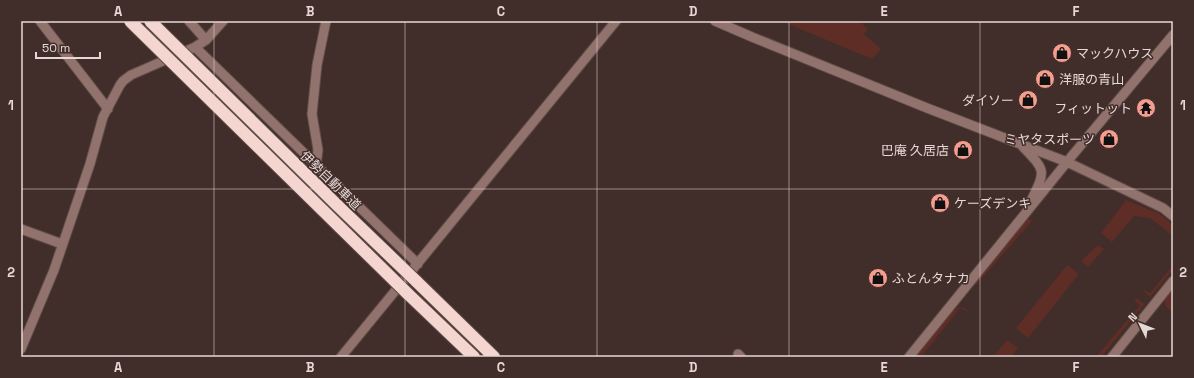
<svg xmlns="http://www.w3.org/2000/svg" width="1194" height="378" font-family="'Space Grotesk','Noto Sans JP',sans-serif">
<rect width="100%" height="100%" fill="#412d29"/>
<!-- green -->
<path fill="#5e2d26" d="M781,21h78l9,8 -4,5 17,15 -9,10z
M1126,200l32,13 15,12v11l-23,-18 -16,-2 -22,26 -11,-9z
M1026,217l6,4 -56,64 -4,-3z
M1098,245l6,4 -16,18 -7,-6z
M1067,265l12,9 -51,64 -12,-10z
M1173,265v5l-23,27 -7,-6 1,-1 6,3z
M1173,289l-1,15 1,9 -7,-6 -2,-7z
M1137,298l8,6 -44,53h-5l44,-52 -6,-5z
M958,307l7,1 3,2 -1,1 -7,-3 -39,49h-10l40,-49 4,3z
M1007,340l11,8 -7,9h-18z"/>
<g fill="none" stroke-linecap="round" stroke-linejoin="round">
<defs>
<path id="minor" d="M40,21l68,88
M189,21l17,19
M715,21l37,16 175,71 140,54 96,46 10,8
M195,47l223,217
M1023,147c23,24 23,23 8,54
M316,166l2,-16 -6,-36 5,-49 9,-44
M21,229l41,15
M21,349l33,-79 36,-106 13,-47 17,-32 3,-4 8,-6 64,-28 11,-7 17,-19
M738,354l3,3
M341,357l275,-336
M909,357l162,-200 102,-122
M1112,357l61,-76"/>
<path id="highway" d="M416,281l78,76
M407,293l67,64"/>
</defs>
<!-- minor casing -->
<use href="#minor" stroke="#5f4c48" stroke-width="11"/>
<!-- highway casing -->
<use href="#highway" stroke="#5f4c48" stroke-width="14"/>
<!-- minor -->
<use href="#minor" stroke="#91726c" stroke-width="9"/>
<!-- highway -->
<use href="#highway" stroke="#f4d5d0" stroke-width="12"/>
<defs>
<path id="highway-bridge" d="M130,21l277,272
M150,21l186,183 80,77"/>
</defs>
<!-- highway-bridge casing -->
<use href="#highway-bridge" stroke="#5f4c48" stroke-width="14" stroke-linecap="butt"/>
<!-- highway-bridge -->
<use href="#highway-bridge" stroke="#f4d5d0" stroke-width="12"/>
</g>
<!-- grid -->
<path fill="none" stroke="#e6d8d6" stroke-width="1" stroke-opacity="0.55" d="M214,21v336M405,21v336M597,21v336M789,21v336M980,21v336M21,189h1152"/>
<!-- icons -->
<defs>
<symbol id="shop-disc" viewBox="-11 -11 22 22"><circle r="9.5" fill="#f59d8f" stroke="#412d29"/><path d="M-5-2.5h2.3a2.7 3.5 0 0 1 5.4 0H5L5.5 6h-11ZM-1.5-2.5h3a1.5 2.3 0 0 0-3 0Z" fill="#111"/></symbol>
<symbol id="temple-disc" viewBox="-11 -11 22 22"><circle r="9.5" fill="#f59d8f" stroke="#412d29"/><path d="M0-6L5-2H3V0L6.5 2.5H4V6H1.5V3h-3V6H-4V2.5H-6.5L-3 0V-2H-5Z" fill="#111"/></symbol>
</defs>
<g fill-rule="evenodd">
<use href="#shop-disc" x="1051" y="42" width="22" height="22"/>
<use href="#shop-disc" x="1034" y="68" width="22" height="22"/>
<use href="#shop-disc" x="1017" y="89" width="22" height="22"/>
<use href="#temple-disc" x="1135" y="97" width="22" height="22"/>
<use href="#shop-disc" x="1098" y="128" width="22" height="22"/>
<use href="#shop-disc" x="952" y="139" width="22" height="22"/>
<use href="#shop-disc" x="929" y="192" width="22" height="22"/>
<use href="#shop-disc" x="867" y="267" width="22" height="22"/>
</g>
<g text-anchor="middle" stroke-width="3" stroke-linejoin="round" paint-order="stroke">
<!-- poi labels -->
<g font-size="13" fill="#e6d8d6" stroke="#412d29" text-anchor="start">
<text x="1076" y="58">マックハウス</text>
<text x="1059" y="84">洋服の青山</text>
<text x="1014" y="105" text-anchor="end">ダイソー</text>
<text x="1132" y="113" text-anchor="end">フィットット</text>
<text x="1095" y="144" text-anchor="end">ミヤタスポーツ</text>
<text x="949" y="155" text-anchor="end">巴庵 久居店</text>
<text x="954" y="208">ケーズデンキ</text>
<text x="892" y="283">ふとんタナカ</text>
</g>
<!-- street labels -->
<g font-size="13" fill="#e6d8d6" stroke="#412d29">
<text transform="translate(331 180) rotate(44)" y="5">伊勢自動車道</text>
</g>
</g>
<!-- border -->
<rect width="1194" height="378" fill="none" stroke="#412d29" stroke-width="44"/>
<!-- north arrow -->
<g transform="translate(1140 324) rotate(313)" stroke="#412d29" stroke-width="3" paint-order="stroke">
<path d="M0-3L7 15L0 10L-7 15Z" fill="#e6d8d6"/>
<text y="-6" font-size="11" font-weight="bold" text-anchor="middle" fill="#e6d8d6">N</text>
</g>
<!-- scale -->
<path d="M36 52v6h64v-6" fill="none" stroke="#e6d8d6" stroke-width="2"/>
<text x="42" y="52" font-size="12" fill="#e6d8d6" stroke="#412d29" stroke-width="3" paint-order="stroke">50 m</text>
<rect x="22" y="22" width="1150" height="334" fill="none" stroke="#e6d8d6" stroke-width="1.5"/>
<g font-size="13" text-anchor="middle" font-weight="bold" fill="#e6d8d6">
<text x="118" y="16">A</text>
<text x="310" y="16">B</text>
<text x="501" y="16">C</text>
<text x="693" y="16">D</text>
<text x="884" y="16">E</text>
<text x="1076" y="16">F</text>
<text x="11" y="110">1</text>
<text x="1183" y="110">1</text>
<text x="11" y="277">2</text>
<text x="1183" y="277">2</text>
<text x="118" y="372">A</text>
<text x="310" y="372">B</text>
<text x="501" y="372">C</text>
<text x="693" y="372">D</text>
<text x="884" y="372">E</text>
<text x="1076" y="372">F</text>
</g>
</svg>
